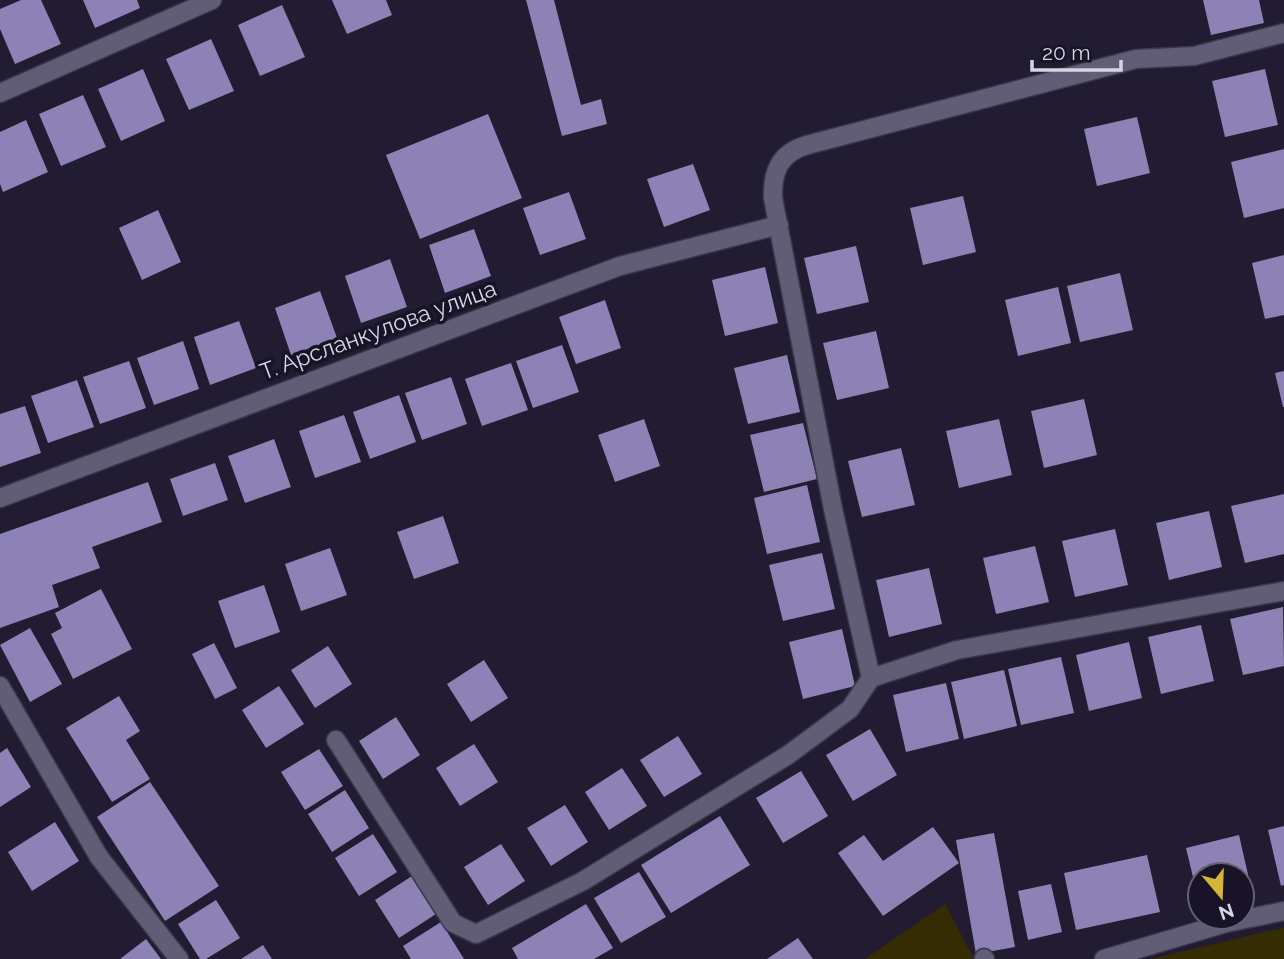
<svg xmlns="http://www.w3.org/2000/svg" width="1284" height="959" font-family="Raleway,sans-serif">
<rect width="100%" height="100%" fill="#211c31"/>
<!-- green -->
<path fill="#352c04" d="M945,904l29,55h-109z
M1284,928v31h-133l117,-28z"/>
<!-- building -->
<path fill="#8d82b6" d="M21,0h20l20,44 -46,20 -15,-35v-20z
M83,0h54l3,8 -45,20z
M332,0h54l6,15 -45,19z
M526,0h28l27,105 20,-6 6,25 -45,12z
M1203,0h56l5,23 -53,12z
M282,5l23,52 -45,19 -22,-51z
M211,39l23,52 -45,19 -23,-51z
M143,69l22,52 -44,20 -23,-52z
M1265,69l13,56 -53,12 -13,-56z
M83,95l23,52 -45,19 -22,-52z
M488,114l34,84 -102,41 -34,-84z
M1137,117l13,56 -53,13 -13,-57z
M26,120l22,52 -45,20 -3,-8v-52z
M1284,149v59l-40,10 -13,-56z
M693,164l17,46 -46,17 -17,-48z
M569,192l17,47 -46,16 -17,-47z
M963,196l13,56 -53,13 -13,-57z
M158,210l23,52 -39,18 -23,-52z
M474,229l17,47 -46,17 -16,-48z
M856,246l13,56 -52,12 -13,-56z
M1284,255v60l-19,4 -13,-56z
M390,259l17,48 -46,16 -16,-47z
M765,267l13,56 -53,13 -13,-56z
M1120,273l13,57 -53,12 -13,-56z
M1058,287l13,56 -53,13 -13,-56z
M320,291l17,47 -46,17 -16,-47z
M605,300l16,48 -45,16 -17,-47z
M239,321l17,47 -46,17 -16,-48z
M876,331l13,57 -52,12 -14,-57z
M183,341l16,48 -45,16 -17,-47z
M562,345l17,47 -46,16 -17,-47z
M787,355l13,57 -52,12 -14,-56z
M129,361l17,47 -46,16 -17,-47z
M511,363l17,47 -46,16 -17,-47z
M1284,371v36h-1l-8,-34z
M451,377l16,47 -45,16 -17,-47z
M77,380l17,47 -46,16 -17,-47z
M399,395l17,47 -46,17 -17,-47z
M1084,399l13,56 -53,13 -13,-57z
M25,406l16,47 -41,14v-53z
M344,415l17,47 -46,16 -16,-47z
M644,419l16,47 -45,16 -17,-47z
M999,419l13,56 -53,13 -13,-57z
M803,423l14,56 -53,13 -14,-57z
M274,439l17,48 -46,16 -17,-47z
M901,448l14,57 -53,12 -14,-56z
M215,463l13,37 -45,16 -13,-37z
M148,482l14,40 -70,25 8,21 -48,17 7,22 -59,21v-94z
M807,485l13,57 -53,12 -13,-56z
M1284,494v60l-39,9 -14,-57z
M1209,511l13,56 -53,13 -13,-57z
M443,516l16,47 -45,16 -17,-47z
M1115,529l13,56 -53,12 -13,-56z
M1035,546l14,56 -53,12 -13,-56z
M330,548l17,47 -46,16 -16,-47z
M822,553l13,56 -52,12 -14,-56z
M929,568l13,56 -53,13 -13,-57z
M264,585l16,47 -45,16 -17,-47z
M101,589l31,60 -59,30 -22,-45 11,-6 -7,-15z
M1283,607l1,59 -41,9 -13,-56z
M1201,625l13,56 -53,13 -13,-57z
M30,628l32,56 -32,18 -30,-57z
M842,629l13,57 -52,13 -14,-57z
M1129,642l13,56 -53,13 -13,-56z
M214,643l23,45 -22,11 -23,-45z
M328,646l24,38 -37,24 -24,-38z
M1061,657l13,56 -53,12 -13,-56z
M484,660l24,38 -37,24 -24,-38z
M1004,670l13,56 -53,13 -13,-57z
M946,683l13,56 -53,13 -13,-57z
M279,686l25,38 -38,24 -24,-38z
M119,696l21,35 -14,9 24,39 -38,23 -46,-74z
M396,717l24,38 -37,24 -24,-38z
M870,729l27,46 -44,26 -27,-46z
M678,736l24,38 -38,23 -24,-37z
M474,744l24,38 -38,24 -24,-38z
M7,748l24,39 -31,20v-54z
M319,749l24,37 -38,24 -24,-38z
M622,768l25,38 -38,24 -24,-38z
M801,771l27,45 -45,27 -27,-45z
M150,782l69,104 -54,35 -68,-104z
M345,790l24,38 -37,24 -24,-38z
M565,805l23,37 -37,24 -24,-38z
M720,816l30,49 -79,48 -30,-48z
M55,822l24,39 -47,30 -24,-39z
M1284,826v59l-3,1 -13,-56z
M933,827l26,36 -76,53 -45,-63 26,-18 19,26z
M994,833l21,114 -39,7 -20,-114z
M373,834l24,38 -38,24 -24,-38z
M1239,835l13,57 -10,2v-19h-42l-1,27 -13,-54z
M501,844l24,37 -37,24 -24,-38z
M1147,855l13,57 -84,18 -12,-57z
M639,872l27,45 -45,26 -27,-45z
M412,876l24,38 -37,24 -24,-38z
M1051,884l11,48 -34,8 -10,-49z
M216,900l24,38 -34,21h-6l-22,-35z
M586,904l27,44 -19,11h-76l-6,-11z
M441,922l23,37h-53l-8,-13z
M798,938l15,21h-46z
M146,939l15,20h-41z
M263,945l9,14h-31z"/>
<g fill="none" stroke-linecap="round" stroke-linejoin="round">
<defs>
<path id="minor" d="M0,93l212,-93
M0,498l620,-232 159,-41
M871,678l-38,-169 -60,-311c-1,-27 7,-45 34,-53l329,-86 58,-3 90,-23
M0,686l99,171 80,102
M336,740l117,183 23,11 107,-53 205,-126 62,-46 21,-31 86,-28 327,-59
M984,958l1,1
M1104,959l122,-36 58,-12"/>
</defs>
<!-- minor casing -->
<use href="#minor" stroke="#3c3749" stroke-width="21"/>
<!-- minor -->
<use href="#minor" stroke="#625d76" stroke-width="18"/>
</g>
<g text-anchor="middle" stroke-width="7" stroke-linejoin="round" paint-order="stroke">
<!-- street labels -->
<g font-size="23" fill="#d7d4e3" stroke="#181327">
<text transform="translate(378 330) rotate(-20)" y="8">Т. Арсланкулова улица</text>
</g>
</g>
<!-- north arrow -->
<g transform="translate(1221 896) rotate(161)"><circle r="33" fill="#181327" stroke="#646072" stroke-width="2"/>
<path d="M0-5L12 26L0 18L-12 26Z" fill="#d3b635"/>
<text y="-10" font-size="19" font-weight="bold" text-anchor="middle" fill="#d7d4e3">N</text>
</g>
<!-- scale -->
<path d="M1032 60v10h89v-10" fill="none" stroke="#d7d4e3" stroke-width="3.5"/>
<text x="1042" y="60" font-size="21" fill="#d7d4e3" stroke="#181327" stroke-width="5" paint-order="stroke">20 m</text>
</svg>
